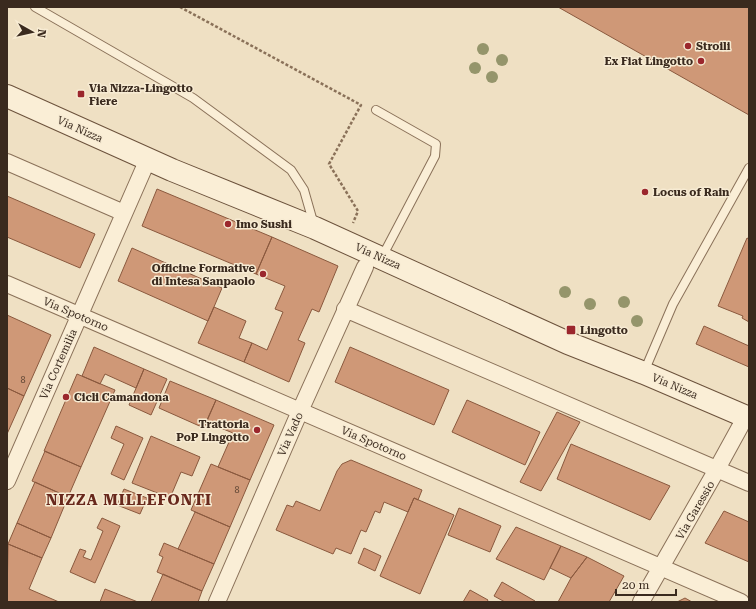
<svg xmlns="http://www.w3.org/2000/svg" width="756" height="609" font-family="'Roboto Serif',serif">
<rect width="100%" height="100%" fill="#efe0c3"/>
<!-- building -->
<path fill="#cf9877" stroke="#8a593e" d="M558,7h191v108z
M157,189l115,48 -16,37 -114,-48z
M7,196l88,38 -15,34 -73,-31z
M272,237l66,29 -19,46 -7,-3 -14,31 7,3 -16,39 -45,-20 8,-19 15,7 16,-38 -8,-3 10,-23 -29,-12z
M747,238l2,1v83l-7,-4 1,-2 -25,-10z
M132,248l90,40 -14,33 -90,-40z
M214,307l32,14 -7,17 13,5 -8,19 -46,-19z
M7,315l44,20 -27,61 -17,-8z
M704,326l45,20v21l-53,-23z
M94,347l50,22 -8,19 -31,-14 -5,10 -18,-8z
M350,347l99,43 -15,35 -99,-43z
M144,369l23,10 -16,36 -22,-10z
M77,374l38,16 -34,77 -37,-16z
M170,381l46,19 -12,28 -45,-20z
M7,388l17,8 -17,38z
M216,400l58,25 -24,55 -32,-13 15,-34 -27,-11z
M467,400l73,32 -15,33 -73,-33z
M557,412l23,10 -39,69 -21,-9z
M116,426l27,12 -19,42 -13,-6 13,-30 -13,-6z
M151,436l49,21 -8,19 -11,-4 -11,26 -38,-15z
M571,444l99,42 -20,34 -93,-41z
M45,451l36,16 -13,30 -36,-16z
M351,460l71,30 -4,10 -4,-2 -6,14 -24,-10 -4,11 -5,-2 -9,21 -5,-2 -10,24 -15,-6 -3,6 -57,-24 11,-25 6,2 3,-6 24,10 17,-40 5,-7z
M211,464l39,16 -20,47 -39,-17z
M35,482l33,15 -17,41 -34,-15z
M124,489l23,9 -7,16 -23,-9z
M414,498l40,17 -34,79 -40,-18z
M459,508l42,18 -11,26 -42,-17z
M724,511l25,11v40l-44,-19z
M195,512l35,15 -16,37 -36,-15z
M102,518l18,8 -25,57 -25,-11 10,-23 6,2 -3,6 8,3 12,-29 -6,-3z
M17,523l34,15 -9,20 -34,-14z
M516,527l45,19 -17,34 -48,-21z
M164,543l50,21 -12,27 -45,-19 6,-15 -4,-2z
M8,544l34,14 -13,31 30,13h-52z
M561,546l26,11 -16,21 -21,-10z
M364,548l17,8 -6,15 -17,-8z
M587,557l37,19 -15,26h-51l13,-24z
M163,574l39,17 -4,11h-47z
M502,582l33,19 -1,1h-29l-11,-6z
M105,589l33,13h-38z
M470,590l18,10 -1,2h-24z
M685,598l7,4h-15z"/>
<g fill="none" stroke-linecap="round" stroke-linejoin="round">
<defs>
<path id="lane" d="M35,7l158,91 98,72 13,20 10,35
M376,110l60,34 -1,12 -53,101
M644,372l29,-68 76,-136"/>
<path id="street" d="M7,162l117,51
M7,284l734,318
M345,309l404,174
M7,481l141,-322
M217,602l83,-191 65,-144
M641,602l71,-124 34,-62"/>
<path id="secondary" d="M7,96l165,74 143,58 253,115 76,30 105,45"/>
</defs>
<!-- lane casing -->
<use href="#lane" stroke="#8a7159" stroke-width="10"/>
<!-- street casing -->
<use href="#street" stroke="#8a7159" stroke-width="18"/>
<!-- secondary casing -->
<use href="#secondary" stroke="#6c523c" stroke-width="24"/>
<!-- path -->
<path stroke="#8a7159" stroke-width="2.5" stroke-dasharray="3 2" stroke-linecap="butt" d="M180,7l181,98 -32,59 29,47 -5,12"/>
<!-- lane -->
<use href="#lane" stroke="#faeed6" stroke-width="8"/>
<!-- street -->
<use href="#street" stroke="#faeed6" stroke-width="16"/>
<!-- secondary -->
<use href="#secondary" stroke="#faeed6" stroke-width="22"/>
</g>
<!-- trees -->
<g fill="#95956b">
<circle cx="483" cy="49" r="6"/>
<circle cx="502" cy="60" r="6"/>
<circle cx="475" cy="68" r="6"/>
<circle cx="492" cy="77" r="6"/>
<circle cx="565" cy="292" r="6"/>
<circle cx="624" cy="302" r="6"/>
<circle cx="590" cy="304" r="6"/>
<circle cx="637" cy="321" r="6"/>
</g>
<!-- markers -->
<g fill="#9b272d" stroke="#f7ebd3" stroke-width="1.5">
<circle cx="688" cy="46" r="4"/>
<circle cx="701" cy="61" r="4"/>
<rect x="77" y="90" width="8" height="8" rx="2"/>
<circle cx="645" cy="192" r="4"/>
<circle cx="228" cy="224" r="4"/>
<circle cx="263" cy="274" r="4"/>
<rect x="566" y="325" width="10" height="10" rx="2"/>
<circle cx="66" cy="397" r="4"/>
<circle cx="257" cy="430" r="4"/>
</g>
<g text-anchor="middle" stroke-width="3" stroke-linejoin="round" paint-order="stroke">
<!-- number labels -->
<g font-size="9" fill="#5f4634">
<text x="23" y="383">8</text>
<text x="237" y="493">8</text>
</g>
<!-- poi labels -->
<g font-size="11" font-weight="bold" fill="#3a2a1e" stroke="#f7ebd3" text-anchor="start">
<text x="696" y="50">Stroili</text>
<text x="693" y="65" text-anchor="end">Ex Fiat Lingotto</text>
<text x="89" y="92">Via Nizza-Lingotto<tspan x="89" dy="13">Fiere</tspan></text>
<text x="653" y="196">Locus of Rain</text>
<text x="236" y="228">Imo Sushi</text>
<text x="255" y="272" text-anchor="end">Officine Formative<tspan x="255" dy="13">di Intesa Sanpaolo</tspan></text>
<text x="580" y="334">Lingotto</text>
<text x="74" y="401">Cicli Camandona</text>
<text x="249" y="428" text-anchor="end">Trattoria<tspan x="249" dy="13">PoP Lingotto</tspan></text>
</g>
<!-- street labels -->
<g font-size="11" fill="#3a2a1e" stroke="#f7ebd3">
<text transform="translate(80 129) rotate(24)" y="4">Via Nizza</text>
<text transform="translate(378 256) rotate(24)" y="4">Via Nizza</text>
<text transform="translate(76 314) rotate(23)" y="4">Via Spotorno</text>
<text transform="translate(58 364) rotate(-66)" y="4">Via Cortemilia</text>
<text transform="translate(675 386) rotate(23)" y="4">Via Nizza</text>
<text transform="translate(290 434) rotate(-66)" y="4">Via Vado</text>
<text transform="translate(374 443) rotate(23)" y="4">Via Spotorno</text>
<text transform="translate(695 510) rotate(-60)" y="4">Via Garessio</text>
</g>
<!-- district labels -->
<g font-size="15" font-weight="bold" letter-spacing="1" fill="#68281c" stroke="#f7ebd3">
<text x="129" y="505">NIZZA MILLEFONTI</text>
</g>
</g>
<!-- border -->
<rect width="756" height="609" fill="none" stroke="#3a2a1e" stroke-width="16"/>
<!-- north arrow -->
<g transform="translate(32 32) rotate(98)" stroke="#f7ebd3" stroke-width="3" paint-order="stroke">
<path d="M0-3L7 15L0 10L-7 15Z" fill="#3a2a1e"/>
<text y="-6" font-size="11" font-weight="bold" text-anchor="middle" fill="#3a2a1e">N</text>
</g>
<!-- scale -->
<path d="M616 589v6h60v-6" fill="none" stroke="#3a2a1e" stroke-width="2"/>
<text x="622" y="589" font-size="12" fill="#3a2a1e" stroke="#f7ebd3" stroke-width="3" paint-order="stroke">20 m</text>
</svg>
